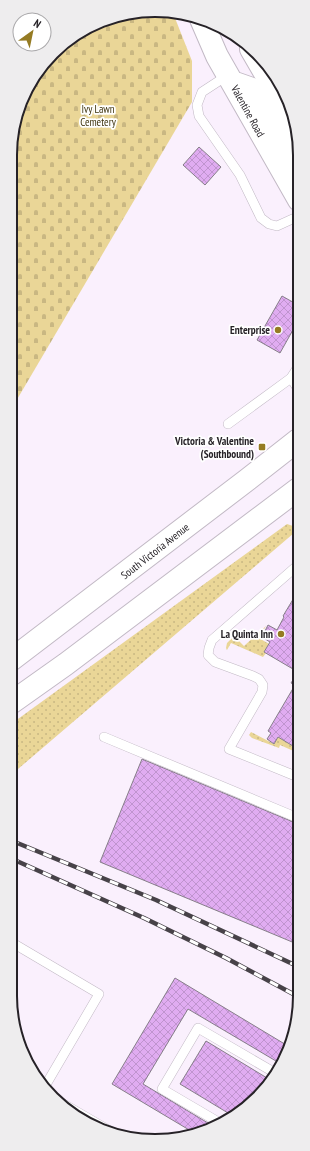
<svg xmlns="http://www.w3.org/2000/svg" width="310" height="1151" font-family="'PT Sans Narrow',sans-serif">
<defs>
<pattern id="grass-dots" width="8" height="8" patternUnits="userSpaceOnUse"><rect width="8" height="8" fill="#ead697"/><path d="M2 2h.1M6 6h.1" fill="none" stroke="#c9b782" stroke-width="1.8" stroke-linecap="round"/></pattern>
<pattern id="cemetery-stones" width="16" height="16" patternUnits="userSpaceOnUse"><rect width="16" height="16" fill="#ead697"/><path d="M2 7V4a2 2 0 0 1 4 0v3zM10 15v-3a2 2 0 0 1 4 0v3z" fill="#c9b782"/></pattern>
<pattern id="building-cross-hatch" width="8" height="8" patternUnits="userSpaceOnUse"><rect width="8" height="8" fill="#e0acf1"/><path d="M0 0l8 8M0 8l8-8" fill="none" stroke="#c094cf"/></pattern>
</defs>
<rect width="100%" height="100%" fill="#faf0fd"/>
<!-- grass -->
<path fill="url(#grass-dots)" d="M287,524l6,2 1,7 -283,242v-51z
M266,626l-7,12 10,6 -5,8 2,1 -3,4 -32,-14 -4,7 -1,-2 1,-5 6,-6h2l9,9z
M251,732l23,12 4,-7 20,12v4l-18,-8 -1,3 -27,-10 -3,-3z"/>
<!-- cemetery -->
<path fill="url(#cemetery-stones)" d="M126,13h47l19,48v41l-180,306 1,-281 21,-52 40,-40z"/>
<!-- building -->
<path fill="url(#building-cross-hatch)" stroke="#867e89" d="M199,147l22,20 -16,18 -22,-20z
M282,296l16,9v16l-18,32 -23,-13z
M298,591v81l-34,-20 6,-10 -8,-5 6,-12 9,5 7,-13 -1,-1z
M298,672v77l-20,-12 -4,7 -7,-5 4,-6 -3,-2 27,-46 -4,-2z
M142,759l156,65 -1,120 -197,-82z
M175,978l113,68 -7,18 -93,-55 -45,75 70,42 -17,8 -84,-50z
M206,1041l66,40 -29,30 -10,5 -53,-32z"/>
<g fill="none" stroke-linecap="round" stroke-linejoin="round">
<defs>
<path id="service" d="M228,75l-26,17 -5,13 2,11 41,59 21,43 8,6 8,2 22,-10
M298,389l-7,-11 7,-11
M228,424l63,-46
M104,737l194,81
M298,777l-69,-28 33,-57 1,-7 -4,-6 -6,-3 -38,-14 -7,-7 1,-7 3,-8 86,-75
M10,944l1,-2 88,52 -55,94
M55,1099l55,32
M220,1123l-58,-34 36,-61 79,46"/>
<path id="tertiary" d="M251,49l21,36"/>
<path id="secondary" d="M201,19l16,37 82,144
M232,82l20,7 4,4 37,64 6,7
M272,85l27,51
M11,660l236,-180 51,-40
M11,703l55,-39 232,-175"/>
</defs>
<!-- service casing -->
<use href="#service" stroke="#c2b9c5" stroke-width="10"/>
<!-- tertiary casing -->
<use href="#tertiary" stroke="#c2b9c5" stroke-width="24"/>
<!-- secondary casing -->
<use href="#secondary" stroke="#c2b9c5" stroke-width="24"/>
<!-- service -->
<use href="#service" stroke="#fff" stroke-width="9"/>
<!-- tertiary -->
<use href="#tertiary" stroke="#fff" stroke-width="22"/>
<!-- secondary -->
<use href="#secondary" stroke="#fff" stroke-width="22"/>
<defs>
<path id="rail" d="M10,840l146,60 141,66
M10,858l134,60 82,40 71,38"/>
</defs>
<!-- rail casing -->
<use href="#rail" stroke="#474248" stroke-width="4.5"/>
<!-- rail -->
<use href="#rail" stroke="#fff" stroke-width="3" stroke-dasharray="9" stroke-linecap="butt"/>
</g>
<!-- markers -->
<g fill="#957b23" stroke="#fff" stroke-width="1.5">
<circle cx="278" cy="330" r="4"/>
<rect x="258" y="443" width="8" height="8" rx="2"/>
<circle cx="281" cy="634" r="4"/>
</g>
<g text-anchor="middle" stroke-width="3.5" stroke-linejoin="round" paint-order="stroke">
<!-- park labels -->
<g font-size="11" fill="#3f340e" stroke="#fff">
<text x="98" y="113">Ivy Lawn<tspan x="98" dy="13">Cemetery</tspan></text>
</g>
<!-- street labels -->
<g font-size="11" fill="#262227" stroke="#fff">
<text transform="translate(248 111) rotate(61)" y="4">Valentine Road</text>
<text transform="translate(155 551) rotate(-38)" y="4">South Victoria Avenue</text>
</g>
<!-- poi labels -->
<g font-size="11" font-weight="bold" fill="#262227" stroke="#fff" text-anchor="end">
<text x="270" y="334">Enterprise</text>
<text x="254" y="445">Victoria &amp; Valentine<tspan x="254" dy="13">(Southbound)</tspan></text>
<text x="273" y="638">La Quinta Inn</text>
</g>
</g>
<!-- crop -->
<path d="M0 0H310V1151H0ZM155 17H155A138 138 0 0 1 293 155V996A138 138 0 0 1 155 1134H155A138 138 0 0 1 17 996V155A138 138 0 0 1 155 17Z" fill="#eeedee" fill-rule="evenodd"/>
<path fill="none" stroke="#262227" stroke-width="2" d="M155 17H155A138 138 0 0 1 293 155V996A138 138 0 0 1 155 1134H155A138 138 0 0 1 17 996V155A138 138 0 0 1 155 17Z"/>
<!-- north arrow -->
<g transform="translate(32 32) rotate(33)"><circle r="19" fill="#ffffff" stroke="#a8a7a9"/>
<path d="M0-3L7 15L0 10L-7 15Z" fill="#957b23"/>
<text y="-6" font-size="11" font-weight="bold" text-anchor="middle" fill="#262227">N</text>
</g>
</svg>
